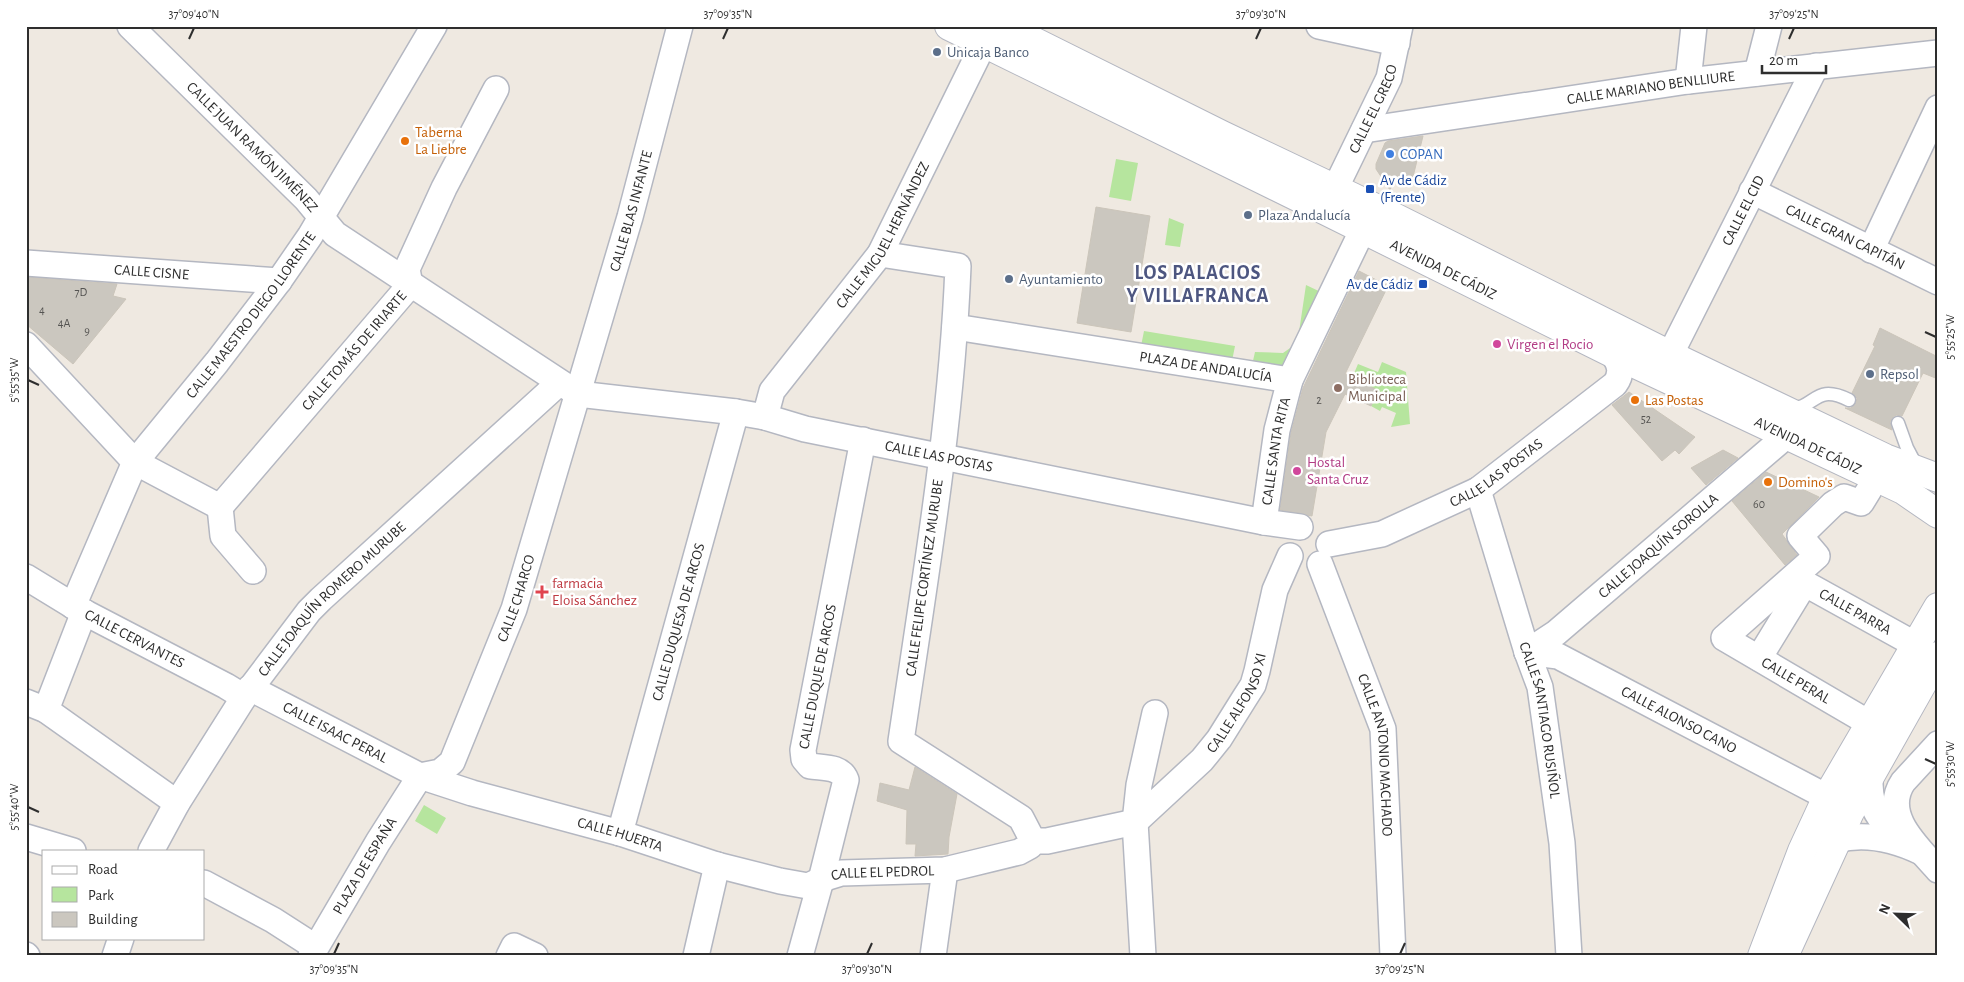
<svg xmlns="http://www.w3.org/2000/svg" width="1964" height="982" font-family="'Alegreya Sans',sans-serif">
<rect width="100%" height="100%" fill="#efe9e1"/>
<!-- green -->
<path fill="#b6e59e" d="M1116,159l22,4 -7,38 -22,-4z
M1169,218l15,6 -4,23 -15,-2z
M1306,285l19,9 -18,38h-8z
M1144,331l91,15 -3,15 -91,-15z
M1293,346l-9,23 -32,-4 3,-13 28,1z
M1382,362l24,10 4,52 -19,3 5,-14 -14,-6 -2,4 -9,-5 7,-15 -26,-13 6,-14 20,8z
M424,805l22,13 -9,16 -22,-13z"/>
<!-- building -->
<path fill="#cbc7bf" stroke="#cbc5ba" d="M1423,136l-12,49 -16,-7 -5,12 -14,-21v-5l9,-21 3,-2z
M1096,207l54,9 -19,116 -54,-9z
M1359,271l29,15 -43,88 34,17 -8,15 -26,-12 -19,38 -14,84 -32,-6 11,-77 12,-45z
M26,277l91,7 -4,12 13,3 -53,65 -47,-40z
M1880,328l58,29v22l-15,-6 -21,43 -6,-1 -4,3 -2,4 2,8 -47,-22h6l5,-5 1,-5 -5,-5 23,-47 -2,-1z
M1629,392l66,45 -16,17 -4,-4 -13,11 -50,-56z
M1723,450l15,8 -32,27 -15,-17z
M1766,472l53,25 -37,37 15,21 -12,10 -53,-64z
M915,767l42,27 -8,43 -1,17 -33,2 1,-12h-10l1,-34 -30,-9 3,-18 29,7z"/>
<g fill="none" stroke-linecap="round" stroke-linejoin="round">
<defs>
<path id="lane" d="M1789,409c28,-1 25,-26 60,-9
M1898,423l9,25 10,19"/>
<g id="street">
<path id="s1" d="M130,26l176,173 29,35 243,160 158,18 29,5 40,12 459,93 36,5"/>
<path d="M1319,26l78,17"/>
<path d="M1757,73l12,-47"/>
<path d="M1688,81l6,-55"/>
<path id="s2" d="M1364,130l324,-49 250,-28"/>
<path id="s3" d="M1335,189l54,-111 11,-52"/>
<path id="s4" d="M1752,191l186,91"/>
<path d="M1871,250l67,-142"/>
<path d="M880,254l78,12c-6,157 -34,319 -57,475l120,77 12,23"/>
<path id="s5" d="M26,263l253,18"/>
<path id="s6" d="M955,327l335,53"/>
<path id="s7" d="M26,345l109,117 85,45 190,-222 -3,-16 37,-81 52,-99"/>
<path id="s8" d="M1670,355l146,-289"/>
<path id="s9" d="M765,417l7,-26 108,-137 104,-211 -5,-17"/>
<path id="s10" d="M1478,490l49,162 13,35 22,156 7,113"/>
<path id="s11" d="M1869,490l-8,13 -17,-6 -11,7 -33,32 17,20 -93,82 145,85"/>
<path d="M220,507l3,29 30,35"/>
<path id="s12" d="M1264,522l13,-92 13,-50 73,-151"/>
<path id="s13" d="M1329,544l53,-10 96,-44 137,-106c8,-11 5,-21 -3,-31"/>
<path id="s14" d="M1320,564l63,165 10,227"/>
<path id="s15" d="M26,577l54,33 146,76 18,11"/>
<path id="s16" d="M1795,578l121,67"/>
<path id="s17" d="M73,606l62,-144 82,-100 62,-81 31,-45 124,-210"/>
<path id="s18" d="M1527,652l29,-19 230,-197"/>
<path id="s19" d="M1527,652l31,4 269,141"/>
<path d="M1759,658l46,-75"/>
<path id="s20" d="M250,688l170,88 52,17 148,40 97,32 63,16 28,5 20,-9 13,-4 104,-3 74,-18 11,-6 3,-5"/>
<path d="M26,702l20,8 131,93"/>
<path d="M46,710l38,-98"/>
<path d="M1938,744l-35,38c-22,33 15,65 35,88"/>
<path d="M1870,775c-1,35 8,41 29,67"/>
<path id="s21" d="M420,776l20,-4 12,-10 62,-153 116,-392 50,-191"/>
<path id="s22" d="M1135,822l67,-62 17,-21 25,-40 9,-14 4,-14 18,-81 15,-34"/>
<path id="s23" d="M620,833l116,-421"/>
<path d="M26,837l47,14"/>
<path d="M1836,840c30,-8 58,-1 85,12"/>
<path d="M1033,841h14l88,-19"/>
<path id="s24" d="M151,851l26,-48 67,-106 65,-86 12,-12 238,-216"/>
<path d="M204,883l69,37 42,27"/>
<path d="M26,955l1,1"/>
<path d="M115,956l6,-18"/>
<path id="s25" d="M311,956l67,-114 42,-66"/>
<path d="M509,956l5,-10 21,10"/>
<path d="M696,956l21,-91"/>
<path id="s26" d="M800,956l21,-76 25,-100c-5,-14 -23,-12 -36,-14l-6,-7 -1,-9 60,-310"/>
<path d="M933,956l12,-86"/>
<path d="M1143,956l-8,-134 4,-37 16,-72"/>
</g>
<g id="secondary">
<path id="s27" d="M949,26l377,185 286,142 291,137 35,24"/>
<path d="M1003,26l219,109 164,78 284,142 215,103 53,20"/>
<path d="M1762,956l40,-105 25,-54 111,-190"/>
<path d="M1784,956l66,-144 88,-156"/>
</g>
</defs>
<!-- lane casing -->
<use href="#lane" stroke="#b4b7c1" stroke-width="15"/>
<!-- street casing -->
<use href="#street" stroke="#b4b7c1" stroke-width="28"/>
<!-- secondary casing -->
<use href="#secondary" stroke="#b4b7c1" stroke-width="30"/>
<!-- lane -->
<use href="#lane" stroke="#fff" stroke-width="12"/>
<!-- street -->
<use href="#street" stroke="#fff" stroke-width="25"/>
<!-- secondary -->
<use href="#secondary" stroke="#fff" stroke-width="28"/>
</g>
<!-- ticks -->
<path fill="none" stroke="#2e2e2e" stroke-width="2" d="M189,39l5,-11M723,39l5,-11M1256,39l5,-11M1789,39l5,-11M1925,332l11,5M28,380l11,5M1925,759l11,5M28,807l11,5M334,954l5,-11M867,954l5,-11M1400,954l5,-11"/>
<!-- markers -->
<g fill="#5c6f8a" stroke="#fff" stroke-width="2">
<circle cx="937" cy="52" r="5"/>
<circle cx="1248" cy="215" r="5"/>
<circle cx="1009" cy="279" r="5"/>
<circle cx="1870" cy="374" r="5"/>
</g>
<g fill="#e8710a" stroke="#fff" stroke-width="2">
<circle cx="405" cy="141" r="5"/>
<circle cx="1635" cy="400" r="5"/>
<circle cx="1768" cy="482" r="5"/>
</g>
<circle fill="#3f7fe0" stroke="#fff" stroke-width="2" cx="1390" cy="154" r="5"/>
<g fill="#1a4fb4" stroke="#fff" stroke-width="2">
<rect x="1365" y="184" width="10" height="10" rx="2.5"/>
<rect x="1418" y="279" width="10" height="10" rx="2.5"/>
</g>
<g fill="#d1479c" stroke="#fff" stroke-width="2">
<circle cx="1497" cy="344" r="5"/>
<circle cx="1297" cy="471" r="5"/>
</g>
<circle fill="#8d6e63" stroke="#fff" stroke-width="2" cx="1338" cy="388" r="5"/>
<path fill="#e0444e" stroke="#fff" stroke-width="2" d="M539.5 584.5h5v5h5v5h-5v5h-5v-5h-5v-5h5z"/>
<g text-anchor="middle" stroke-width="5" stroke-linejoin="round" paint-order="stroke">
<!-- number labels -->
<g font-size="12" fill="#555452">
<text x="81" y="296">7D</text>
<text x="42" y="314">4</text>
<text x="64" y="327">4A</text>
<text x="87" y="335">9</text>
<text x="1319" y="404">2</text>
<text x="1646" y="423">52</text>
<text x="1759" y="508">60</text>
</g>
<!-- service labels -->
<g font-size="15" fill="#4e5e75" stroke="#fff" text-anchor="start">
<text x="947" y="57">Unicaja Banco</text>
<text x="1258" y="220">Plaza Andalucía</text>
<text x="1019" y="284">Ayuntamiento</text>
<text x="1880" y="379">Repsol</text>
</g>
<!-- street labels -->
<g font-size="15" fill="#2e2e2e" stroke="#fff">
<text dy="5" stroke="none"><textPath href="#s2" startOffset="290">CALLE MARIANO BENLLIURE</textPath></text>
<text dy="5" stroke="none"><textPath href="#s3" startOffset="89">CALLE EL GRECO</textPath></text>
<text dy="5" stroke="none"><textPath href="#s1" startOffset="172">CALLE JUAN RAMÓN JIMÉNEZ</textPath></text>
<text dy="5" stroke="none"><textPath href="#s8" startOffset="162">CALLE EL CID</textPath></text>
<text dy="5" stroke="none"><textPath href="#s21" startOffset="616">CALLE BLAS INFANTE</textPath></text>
<text dy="5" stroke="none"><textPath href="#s9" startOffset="219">CALLE MIGUEL HERNÁNDEZ</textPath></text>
<text dy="5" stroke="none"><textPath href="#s4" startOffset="104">CALLE GRAN CAPITÁN</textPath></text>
<text dy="5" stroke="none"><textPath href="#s27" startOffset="551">AVENIDA DE CÁDIZ</textPath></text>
<text dy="5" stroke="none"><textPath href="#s5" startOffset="126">CALLE CISNE</textPath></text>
<text dy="5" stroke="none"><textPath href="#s17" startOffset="344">CALLE MAESTRO DIEGO LLORENTE</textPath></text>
<text dy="5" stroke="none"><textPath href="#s7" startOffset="462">CALLE TOMÁS DE IRIARTE</textPath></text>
<text dy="5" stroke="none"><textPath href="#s6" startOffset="254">PLAZA DE ANDALUCÍA</textPath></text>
<text dy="5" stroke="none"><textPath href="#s27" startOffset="956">AVENIDA DE CÁDIZ</textPath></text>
<text dy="5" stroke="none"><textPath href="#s12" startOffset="72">CALLE SANTA RITA</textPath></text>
<text dy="5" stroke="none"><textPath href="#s1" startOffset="950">CALLE LAS POSTAS</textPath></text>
<text dy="5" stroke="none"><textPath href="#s13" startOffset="184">CALLE LAS POSTAS</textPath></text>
<text dy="5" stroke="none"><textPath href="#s18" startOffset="169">CALLE JOAQUÍN SOROLLA</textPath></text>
<text transform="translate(924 578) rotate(-82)" y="5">CALLE FELIPE CORTÍNEZ MURUBE</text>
<text dy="5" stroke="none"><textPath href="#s21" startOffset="212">CALLE CHARCO</textPath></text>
<text dy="5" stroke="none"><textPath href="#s24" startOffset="312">CALLE JOAQUÍN ROMERO MURUBE</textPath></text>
<text dy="5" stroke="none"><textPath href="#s16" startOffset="69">CALLE PARRA</textPath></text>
<text dy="5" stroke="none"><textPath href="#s23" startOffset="219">CALLE DUQUESA DE ARCOS</textPath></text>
<text dy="5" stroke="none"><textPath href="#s15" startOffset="125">CALLE CERVANTES</textPath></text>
<text dy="5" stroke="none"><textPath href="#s26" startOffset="316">CALLE DUQUE DE ARCOS</textPath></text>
<text dy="5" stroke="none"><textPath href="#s11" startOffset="326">CALLE PERAL</textPath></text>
<text dy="5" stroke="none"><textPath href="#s22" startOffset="159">CALLE ALFONSO XI</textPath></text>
<text dy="5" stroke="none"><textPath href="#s19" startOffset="168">CALLE ALONSO CANO</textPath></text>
<text dy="5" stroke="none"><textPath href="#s10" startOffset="239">CALLE SANTIAGO RUSIÑOL</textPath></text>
<text dy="5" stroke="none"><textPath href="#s20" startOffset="96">CALLE ISAAC PERAL</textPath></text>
<text dy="5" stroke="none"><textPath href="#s14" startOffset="201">CALLE ANTONIO MACHADO</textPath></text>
<text dy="5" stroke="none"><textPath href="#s20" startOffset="400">CALLE HUERTA</textPath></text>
<text dy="5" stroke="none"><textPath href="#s25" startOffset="105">PLAZA DE ESPAÑA</textPath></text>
<text dy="5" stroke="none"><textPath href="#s20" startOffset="672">CALLE EL PEDROL</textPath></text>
</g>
<!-- food labels -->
<g font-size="15" fill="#c56008" stroke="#fff" text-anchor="start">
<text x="415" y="137">Taberna<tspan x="415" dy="17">La Liebre</tspan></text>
<text x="1645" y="405">Las Postas</text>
<text x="1778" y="487">Domino's</text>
</g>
<!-- shop labels -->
<g font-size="15" fill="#366cbe" stroke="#fff" text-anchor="start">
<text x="1400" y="159">COPAN</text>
</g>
<!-- transit labels -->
<g font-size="15" fill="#164399" stroke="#fff" text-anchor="start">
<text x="1380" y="185">Av de Cádiz<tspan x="1380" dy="17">(Frente)</tspan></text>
<text x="1413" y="289" text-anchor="end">Av de Cádiz</text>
</g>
<!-- hotel labels -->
<g font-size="15" fill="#b23c85" stroke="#fff" text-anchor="start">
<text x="1507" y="349">Virgen el Rocio</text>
<text x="1307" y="467">Hostal<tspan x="1307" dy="17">Santa Cruz</tspan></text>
</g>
<!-- education labels -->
<g font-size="15" fill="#785e54" stroke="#fff" text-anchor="start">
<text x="1348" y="384">Biblioteca<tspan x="1348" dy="17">Municipal</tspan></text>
</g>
<!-- health labels -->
<g font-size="15" fill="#be3a42" stroke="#fff" text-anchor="start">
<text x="552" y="588">farmacia<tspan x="552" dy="17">Eloisa Sánchez</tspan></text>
</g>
<!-- district labels -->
<g font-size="20" font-weight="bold" letter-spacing="1" fill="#4d5680" stroke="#fff">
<text x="1198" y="279">LOS PALACIOS<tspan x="1198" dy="23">Y VILLAFRANCA</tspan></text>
</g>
</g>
<!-- border -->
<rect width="1964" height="982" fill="none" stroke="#ffffff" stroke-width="55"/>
<!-- legend -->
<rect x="42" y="850" width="162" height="90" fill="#ffffff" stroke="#ababab"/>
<rect x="52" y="866" width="25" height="8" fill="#ffffff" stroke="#ababab"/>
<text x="88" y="874" font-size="15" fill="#2e2e2e">Road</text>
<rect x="52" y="887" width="25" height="15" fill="#b6e59e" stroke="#ababab"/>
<text x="88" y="900" font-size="15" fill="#2e2e2e">Park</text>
<rect x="52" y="912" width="25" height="15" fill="#cbc7bf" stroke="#ababab"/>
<text x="88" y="924" font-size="15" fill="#2e2e2e">Building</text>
<!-- north arrow -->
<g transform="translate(1896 914) rotate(293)" stroke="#ffffff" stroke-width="4" paint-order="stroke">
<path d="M0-4L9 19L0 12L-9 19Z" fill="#2e2e2e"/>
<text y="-8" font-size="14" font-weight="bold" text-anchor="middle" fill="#2e2e2e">N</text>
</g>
<!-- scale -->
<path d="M1762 65v8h64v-8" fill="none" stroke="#2e2e2e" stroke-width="2.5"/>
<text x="1769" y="65" font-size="15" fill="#2e2e2e" stroke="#ffffff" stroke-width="4" paint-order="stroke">20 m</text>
<rect x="28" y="28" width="1908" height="926" fill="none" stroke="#2e2e2e" stroke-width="2"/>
<g font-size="12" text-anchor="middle" fill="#2e2e2e">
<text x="194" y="18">37°09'40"N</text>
<text x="728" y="18">37°09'35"N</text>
<text x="1261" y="18">37°09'30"N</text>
<text x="1794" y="18">37°09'25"N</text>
<text transform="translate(1950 337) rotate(-90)" y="4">5°55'25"W</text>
<text transform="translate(14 380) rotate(-90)" y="4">5°55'35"W</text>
<text transform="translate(1950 764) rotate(-90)" y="4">5°55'30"W</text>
<text transform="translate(14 807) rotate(-90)" y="4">5°55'40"W</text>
<text x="334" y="973">37°09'35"N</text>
<text x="867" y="973">37°09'30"N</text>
<text x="1400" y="973">37°09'25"N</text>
</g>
</svg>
